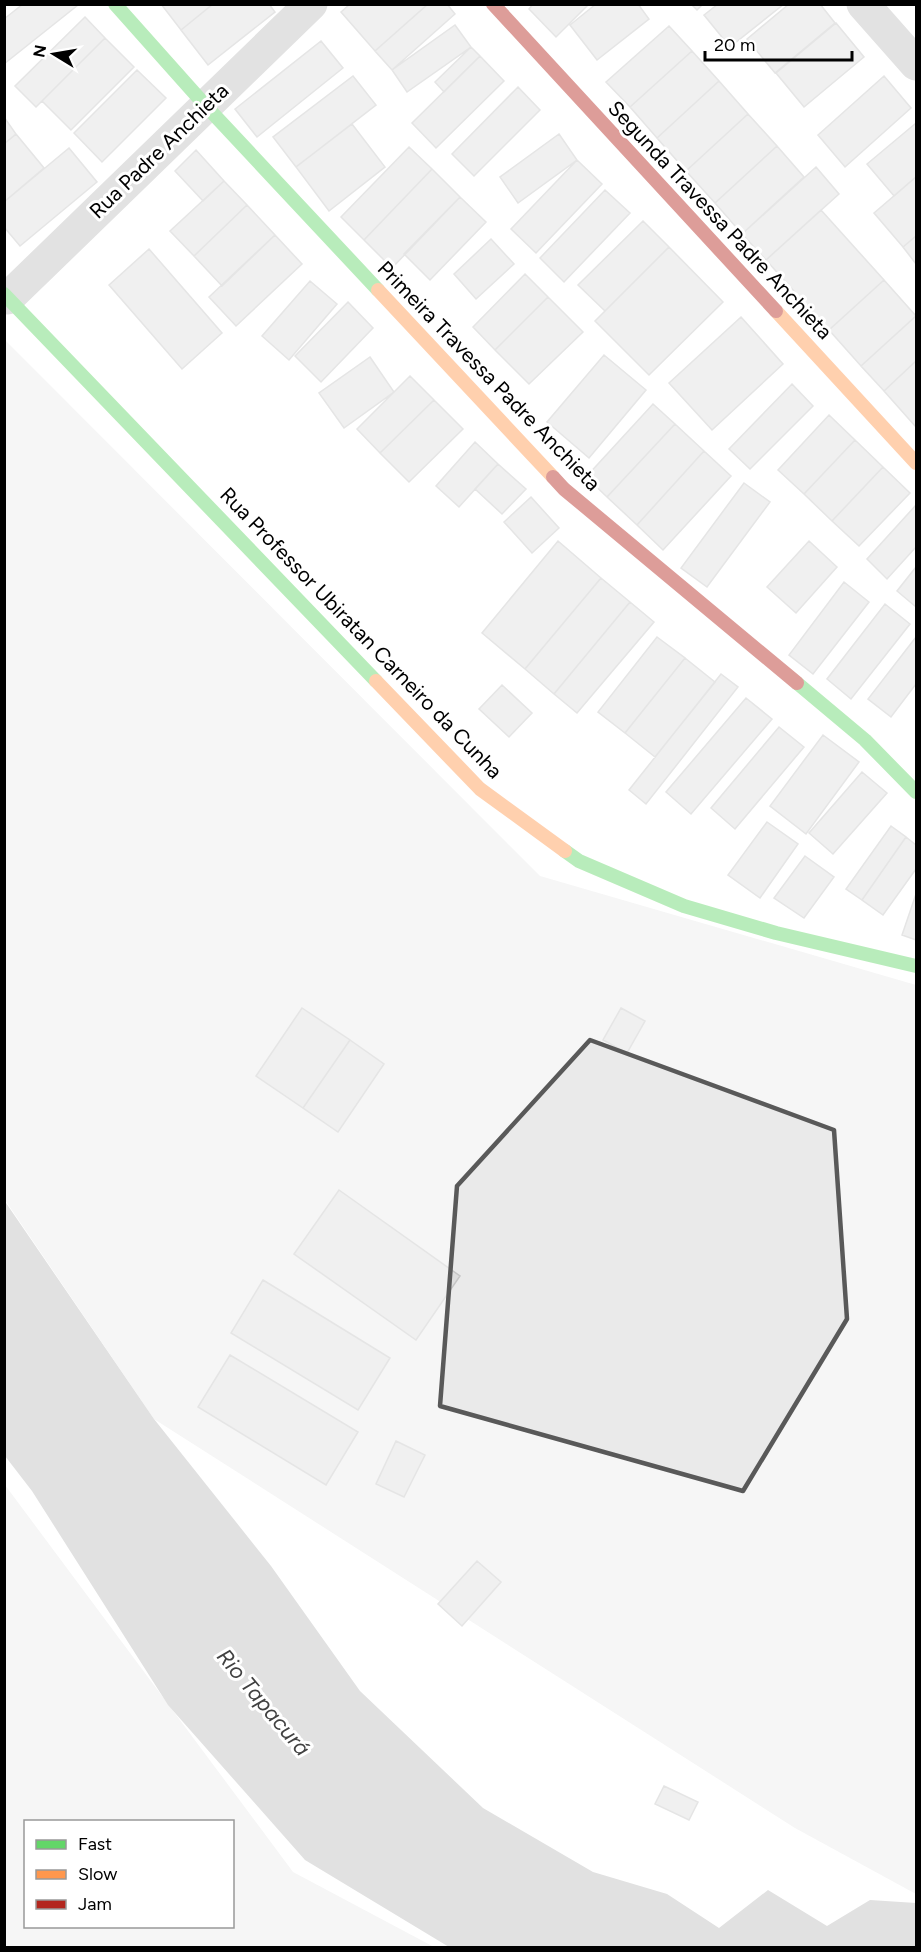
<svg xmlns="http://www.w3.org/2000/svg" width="921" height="1952" font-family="Figtree,sans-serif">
<rect width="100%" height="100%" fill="#fff"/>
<!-- green -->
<path fill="#eaeaea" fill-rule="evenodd" d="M4,339l536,537 376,109v909l-121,-66 -641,-409 -149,-219z
M5,1485l288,387 141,75h-429zM26,1822h206v104h-206z"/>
<!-- water -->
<path fill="#bcbcbc" d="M4,1200l150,219 117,147 89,125 123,117 110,64 74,22 52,34 49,-38 59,36 43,-26 46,3v44h-467l-144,-87 -137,-155 -136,-214 -27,-35z"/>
<!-- building -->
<path fill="#ddd" stroke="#c5c5c5" stroke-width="1.5" d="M23,4l55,1 -74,59v-45z
M161,4h52l-32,26z
M213,4h56l6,8 -67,53 -27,-35z
M350,4h78l-53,47 -34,-39z
M428,4h19l8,10 -63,56 -17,-19z
M533,4h56l-33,33 -27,-28z
M596,4h42l11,15 -52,41 -27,-35z
M691,4h12l-6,6z
M718,4h66l-54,43 -26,-32z
M789,4h31l15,19 -60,50 -28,-34z
M85,17l20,21 -69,69 -21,-21z
M836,23l28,34 -60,50 -28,-34z
M455,25l16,22 -64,45 -15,-22z
M669,26l23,25 -62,56 -24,-25z
M105,38l29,29 -63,63 -29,-29z
M321,41l22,27 -86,69 -22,-28z
M471,47l9,9 -36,36 -9,-10z
M692,51l27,30 -62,57 -27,-31z
M480,56l24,25 -68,67 -24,-25z
M137,70l29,28 -64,64 -28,-29z
M353,76l23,29 -80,62 -23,-30z
M884,76l27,32 -66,59 -27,-32z
M719,81l29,33 -62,57 -29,-33z
M518,87l22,23 -66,66 -22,-22z
M748,114l29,32 -62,57 -29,-32z
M4,117l12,17 -12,10z
M916,123v54l-22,19 -27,-32z
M352,124l33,43 -56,44 -33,-44z
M16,134l28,34 -40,34v-58z
M559,134l18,26 -59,43 -18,-26z
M777,146l27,31 -62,57 -27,-31z
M409,147l23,22 -68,71 -23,-23z
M69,148l28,34 -77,64 -16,-19v-25z
M196,150l28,31 -21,20 -28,-30z
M577,160l25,24 -66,69 -25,-24z
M816,167l23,27 -73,66 -24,-26z
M432,169l28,28 -68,71 -28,-28z
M916,177v59l-13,11 -29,-34z
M224,181l23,24 -53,51 -24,-25z
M605,190l25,23 -66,69 -24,-24z
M460,197l26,25 -56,58 -26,-26z
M247,205l28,30 -53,51 -28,-30z
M821,210l63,70 -55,50 -63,-70z
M643,221l26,26 -64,64 -27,-26z
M275,235l27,29 -66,62 -27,-29z
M916,236v28l-13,-17z
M491,239l23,25 -38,35 -22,-25z
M669,247l54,55 -74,73 -54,-54z
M149,249l73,84 -40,36 -73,-84z
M525,274l23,23 -53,53 -22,-23z
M884,280l32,36 -55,50 -32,-36z
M310,281l27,23 -48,56 -27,-24z
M548,297l35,35 -54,52 -34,-34z
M348,302l25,26 -52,54 -26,-26z
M916,316v45l-32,30 -23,-25z
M741,317l42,47 -71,66 -43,-47z
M604,355l42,35 -57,68 -42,-36z
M370,357l24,35 -50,36 -25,-35z
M916,361v64l-1,1 -31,-35z
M410,376l24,24 -54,53 -23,-24z
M792,384l21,22 -63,63 -21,-20z
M434,400l29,29 -54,53 -29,-29z
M653,404l22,20 -68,73 -21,-20z
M829,415l26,25 -51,54 -26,-24z
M675,424l29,27 -67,74 -30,-28z
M855,440l28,27 -51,54 -28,-27z
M475,442l23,22 -39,43 -23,-21z
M704,451l27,25 -68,74 -26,-25z
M498,464l28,25 -24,25 -27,-25z
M883,467l27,26 -51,53 -27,-25z
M744,483l26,19 -63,85 -26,-19z
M531,497l28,31 -27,25 -28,-31z
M916,505v42l-29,32 -20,-20z
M558,541l43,37 -76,91 -43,-36z
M809,541l28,26 -41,46 -29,-26z
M916,567v40l-19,-16z
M601,578l29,24 -76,92 -29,-25z
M844,582l25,20 -56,72 -24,-19z
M630,602l24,20 -77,91 -23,-19z
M885,604l25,20 -59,75 -24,-20z
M657,637l28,21 -60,75 -27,-21z
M916,637v47l-25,33 -23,-18z
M685,658l30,24 -60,75 -30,-24z
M721,674l17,13 -92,117 -17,-14z
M502,685l30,28 -23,24 -30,-28z
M746,698l26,21 -81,95 -25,-22z
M779,727l25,20 -69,82 -24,-21z
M823,735l36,27 -53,72 -36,-28z
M862,772l25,21 -54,61 -24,-21z
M767,822l31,22 -38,54 -32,-23z
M891,826l15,11 -44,63 -16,-11z
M906,837l10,8v24l-33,46 -21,-15z
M805,856l29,21 -30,41 -30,-20z
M916,894v46l-14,-5z
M302,1008l48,32 -47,68 -47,-32z
M621,1008l24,13 -18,32 -24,-13z
M350,1040l34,24 -46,68 -35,-24z
M339,1190l121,86 -44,64 -122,-86z
M263,1280l127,78 -32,52 -127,-77z
M230,1355l128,77 -32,53 -128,-78z
M396,1441l29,14 -21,42 -28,-13z
M477,1561l24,21 -39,44 -24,-22z
M664,1786l34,16 -9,18 -34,-16z"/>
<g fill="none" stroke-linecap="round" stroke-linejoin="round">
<!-- street -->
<path stroke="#bebebe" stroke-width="33" d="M863,4l53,60
M8,298l303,-294"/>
<!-- fast -->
<path stroke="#63d668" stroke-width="14" d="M115,4l90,101 173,185
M4,294l372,387
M797,683l68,57 51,52
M565,851l14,10 105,45 92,27 140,33"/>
<!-- slow -->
<path stroke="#ff974d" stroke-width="14" d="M378,290l175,187
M776,311l140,152
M376,681l104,108 85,62"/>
<!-- jam -->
<path stroke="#b3261e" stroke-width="14" d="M493,4l283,307
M553,477l11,12 233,194"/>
</g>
<!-- marked area -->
<path d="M0 0H921V1952H0ZM590,1040l244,90 13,189 -104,172 -303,-85 17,-220z" fill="#fff" fill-opacity=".55" fill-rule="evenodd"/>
<path fill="none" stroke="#595959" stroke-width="4.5" stroke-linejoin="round" d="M590,1040l244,90 13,189 -104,172 -303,-85 17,-220z"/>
<g text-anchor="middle" stroke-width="6" stroke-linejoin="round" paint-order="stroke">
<!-- street labels -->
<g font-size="21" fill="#000" stroke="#fff">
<text transform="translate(159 151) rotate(-44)" y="7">Rua Padre Anchieta</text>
<text transform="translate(720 220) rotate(47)" y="7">Segunda Travessa Padre Anchieta</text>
<text transform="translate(489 376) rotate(46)" y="7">Primeira Travessa Padre Anchieta</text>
<text transform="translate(361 633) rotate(46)" y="7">Rua Professor Ubiratan Carneiro da Cunha</text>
</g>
<!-- water labels -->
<g font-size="22" font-style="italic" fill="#414141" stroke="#fff">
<text transform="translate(264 1702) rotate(50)" y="8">Rio Tapacurá</text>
</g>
</g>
<!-- border -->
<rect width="921" height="1952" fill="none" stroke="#000000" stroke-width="12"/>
<!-- legend -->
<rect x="24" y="1820" width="210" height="108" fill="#ffffff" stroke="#999999" stroke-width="1.5"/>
<rect x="36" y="1840" width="30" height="9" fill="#63d668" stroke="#999999" stroke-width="1.5"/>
<text x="78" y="1850" font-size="18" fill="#000000">Fast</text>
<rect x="36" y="1870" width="30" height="9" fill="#ff974d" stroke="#999999" stroke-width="1.5"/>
<text x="78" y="1880" font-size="18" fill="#000000">Slow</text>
<rect x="36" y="1900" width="30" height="9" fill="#b3261e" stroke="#999999" stroke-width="1.5"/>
<text x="78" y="1910" font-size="18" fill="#000000">Jam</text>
<!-- north arrow -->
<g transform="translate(54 54) rotate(281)" stroke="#ffffff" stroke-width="4.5" paint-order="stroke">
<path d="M0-4.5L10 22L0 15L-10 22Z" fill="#000000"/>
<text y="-9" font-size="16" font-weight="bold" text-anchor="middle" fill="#000000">N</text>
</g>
<!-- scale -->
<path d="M705 51v9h147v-9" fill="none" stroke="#000000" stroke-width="3"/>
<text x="714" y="51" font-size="18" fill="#000000" stroke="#ffffff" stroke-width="4.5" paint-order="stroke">20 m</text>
</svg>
